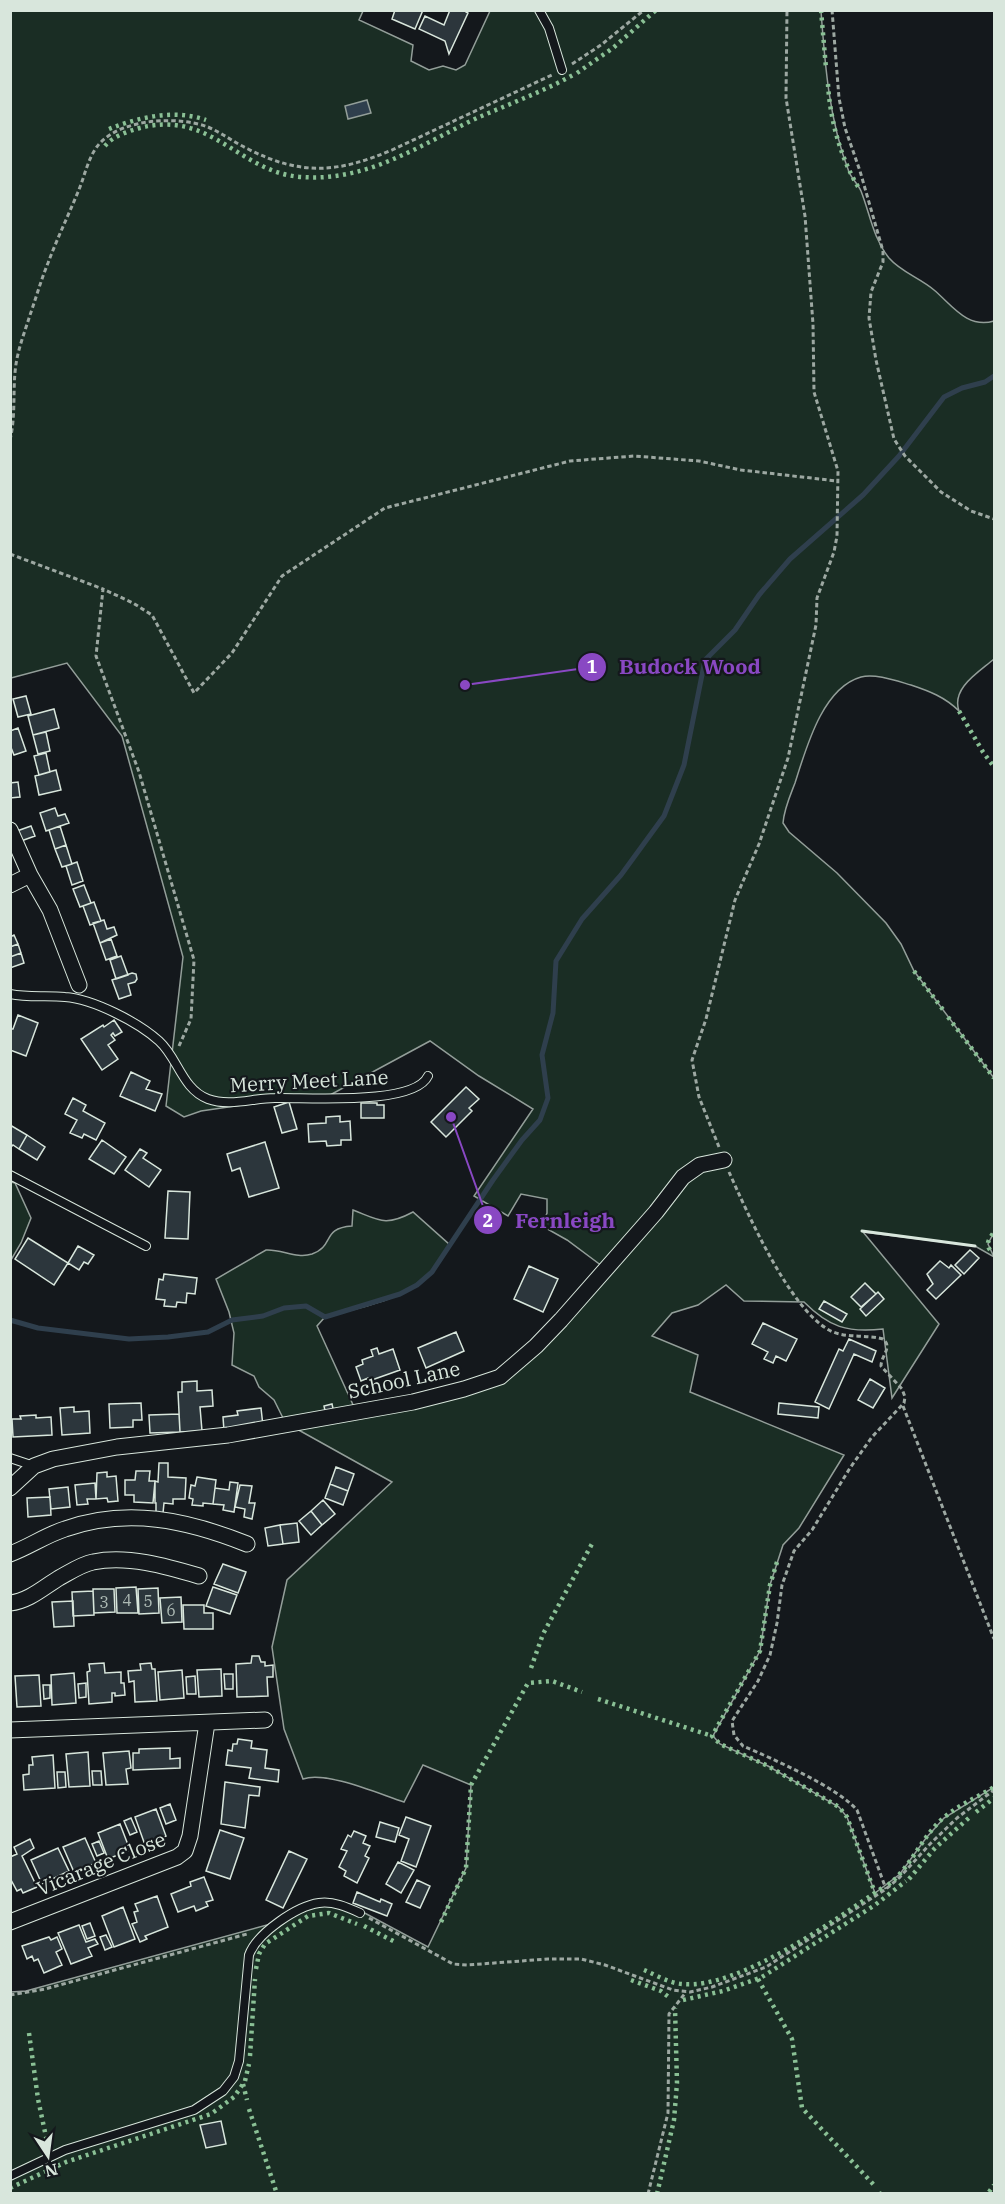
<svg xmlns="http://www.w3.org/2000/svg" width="1005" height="2204" font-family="'IBM Plex Serif',serif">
<rect width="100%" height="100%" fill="#14181c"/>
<!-- green -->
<path fill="#1a2d24" stroke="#939e99" stroke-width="1.5" d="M11,11h352l-4,9 54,25 -2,16 18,9 14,-4 13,4 9,-5 25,-54h331c4,54 8,109 28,161 3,7 9,12 12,19 9,23 12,47 28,67 12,14 31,20 45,32 18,15 33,39 60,31v338c-15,13 -43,29 -35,52 -14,-14 -30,-20 -48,-26 -14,-4 -36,-12 -50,-8 -39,11 -55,72 -66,106 -5,13 -11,26 -12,40l6,9 48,41 49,50 15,21 13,27 80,107v154l-6,12 6,13 -19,-11 -112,-14 76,92 -47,74 -9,-69c-36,4 -54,-2 -79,-27l-60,-1 -18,-16 -28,20 -26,8 -20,23 46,19 -8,37 154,63 -45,73 -16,17 -13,40 -10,66 -47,85 7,8 48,22 71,41 8,10 28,76 25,-19 26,-36 18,-20 50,-31v406h-983v-16l40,-20 144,-46 42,-36 13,-119 7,-13 42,-31 20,-8 42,7 67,36 38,-79 5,-83 -48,-20 -19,37c-25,-8 -77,-31 -101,-23l-19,-50 -12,-82 15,-67 105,-98 -97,-54 196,-41 111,-121 -35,-26 -25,-14 5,-13v-14l-26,-5 -13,22 -34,-20 59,-87 -54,-33 -49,-35 -111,60h-50l-68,10 -17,6 -18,-11 17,-149 -61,-221 -55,-73 -56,15z
M11,1182l4,1 16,35 -10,25 -10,17z
M353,1210c26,10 32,17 60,2l37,33c-6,9 -11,19 -18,27 -26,28 -72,35 -107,45l-8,9 37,81 -70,13 -10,-20 -15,-13 -5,-11 -22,-11 2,-32 -5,-21 -13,-33 50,-29c16,-1 30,9 46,4 23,-8 9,-26 40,-28z
M278,1922l-24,19 -17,123 -12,23 -25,18 -100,32 -89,38v-183l15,-1z"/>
<!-- water -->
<path fill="#2f3f4d" stroke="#939e99" stroke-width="1.5" d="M367,100l4,13 -23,6 -3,-13z"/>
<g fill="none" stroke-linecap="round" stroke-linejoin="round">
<!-- stream -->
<path stroke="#2f3f4d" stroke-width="5" d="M10,1320l28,8 91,11 39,-2 40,-5 24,-12 31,-4 21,-8 22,-2 19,11 75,-23 17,-9 15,-13 61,-92 29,-40 18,-20 8,-22 -6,-43 11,-42 3,-52 26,-42 39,-44 43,-59 20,-51 21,-105 30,-30 24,-35 31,-36 73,-64 36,-39 45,-59 18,-9 23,-6 9,-6"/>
</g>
<!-- building -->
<path fill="#2c363c" stroke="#d8e6dc" stroke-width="1.5" d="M395,10h28l-8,19 -23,-10z
M450,10h13l5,3 -19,41 -4,-13 -26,-12 6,-13 19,9z
M26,696l5,18 -13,3 -5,-18z
M54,709l5,19 -26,7 -5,-19z
M18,728l8,23 -12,4 -4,-10v-14z
M46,732l4,19 -12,3 -5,-19z
M46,753l4,19 -11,3 -5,-19z
M56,770l5,20 -22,5 -4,-19z
M18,782l2,15 -10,1v-15z
M55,808l3,8 7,-2 4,9 -23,8 -6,-18z
M31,826l4,10 -14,5 -4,-10z
M60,826l6,19 -11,4 -6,-19z
M66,845l6,19 -10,3 -7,-18z
M77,862l6,19 -11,4 -6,-19z
M84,885l7,18 -11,4 -7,-18z
M94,902l7,19 -11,4 -7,-19z
M104,920l3,9 7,-2 3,8 -17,8 -7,-20z
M14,935l4,9 -8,3v-10z
M111,939l6,17 -11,4 -6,-17z
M18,944l3,9 -11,4v-10z
M21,953l3,10 -14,5v-11z
M121,956l7,19 -12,4 -6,-19z
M132,973l4,1 1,5 -2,3 -7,2 3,11 -12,4 -7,-19z
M18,1015l20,8 -12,33 -16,-6v-21h3z
M114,1020l8,12 -7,4 -2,-3 -2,2 4,5 -7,5 10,14 -16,11 -21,-31 22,-14 1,2z
M131,1072l19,9 -4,8 16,5 -7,17 -35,-15z
M466,1087l13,12 -10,9 3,3 -26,26 -15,-15z
M73,1098l13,7 -3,6 22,12 -9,17 -12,-6 -2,4 -12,-5 7,-13 -12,-6z
M289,1102l8,27 -15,4 -8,-26z
M361,1103h16v2h7v13h-23z
M340,1116v6l10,-1 1,19h-10v5l-14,1 -1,-5 -17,1 -1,-18 18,-1v-6z
M10,1125l17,10 -8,14 -6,-4 -3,3z
M27,1135l18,12 -8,13 -18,-11z
M102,1140l24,17 -12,17 -25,-15z
M265,1142l14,46 -30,9 -9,-29 -8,3 -5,-17z
M140,1149l7,4 -4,5 18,12 -12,17 -24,-17z
M168,1191l22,1 -2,47 -23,-1z
M28,1238l40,25 -14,22 -39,-26z
M78,1246l16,9 -6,9 -4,-2 -5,8 -11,-7z
M970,1250l9,8 -15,16 -9,-9z
M940,1261l9,7 2,-3 10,10 -25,24 -9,-9 6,-6 -6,-10z
M529,1266l29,13 -15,33 -29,-13z
M164,1274l33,4 -2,16 -8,-1 -1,10 -9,-1 -1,5 -12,-1 1,-6 -9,-1 3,-20 4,1z
M865,1283l11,11 -15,13 -10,-10z
M878,1292l6,7 -18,17 -6,-7z
M824,1301l23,13 -5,8 -23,-13z
M763,1323l34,16 -11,22 -10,-5 -3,7 -9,-4 4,-7 -16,-8z
M456,1332l8,19 -38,17 -8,-20z
M849,1339l27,12 -4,11 -18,-8 -25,55 -14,-7 24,-53 4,2z
M377,1348l2,6 14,-5 7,21 -31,11 -1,-3 -7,3 -5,-14 7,-3 -1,-4 11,-4 -2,-6z
M870,1379l15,9 -12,20 -15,-8z
M197,1381v10l15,-1 1,16 -13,1 2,24 -22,1 -2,-40h4v-10z
M141,1403l1,17h-9v7l-23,1 -1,-24z
M779,1403l40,4 -1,11 -40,-4z
M332,1404l2,9 -8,2 -2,-9z
M74,1407v5l15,-1 1,22 -28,2 -2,-27z
M261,1408l2,18 -39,5 -1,-14 15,-2 -1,-4z
M179,1414l1,18 -30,1 -1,-18z
M36,1415v3l15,-1 1,18 -39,2 -1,-18h9l-1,-3z
M159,1463h9v14l18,1 -1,21h-12v5l-9,-1 -1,10h-7v-10h-1v-22l3,1z
M336,1467l18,7 -6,17 -18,-7z
M136,1471h14l-1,10h6l-2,22 -19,-1v-7h-9v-15h10z
M107,1472v5l9,-1 2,25 -10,1 -1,-4 -11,1 1,-26z
M197,1477l19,3 -3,24 -10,-1v3l-11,-1 1,-6 -4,-1 2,-13 4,1z
M230,1482l8,1 -4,29 -11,-2 1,-5 -11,-1 2,-16 14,2z
M95,1483l1,16h-9l1,5 -11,1 -2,-20z
M330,1484l18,7 -5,14 -18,-7z
M240,1485l12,1 -3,17h6l-3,16 -8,-2 1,-8 -10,-2z
M68,1487l2,20 -19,2 -2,-20z
M50,1497l1,18 -23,2 -1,-19z
M323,1500l12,14 -13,11 -11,-14z
M311,1511l11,14 -11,10 -12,-14z
M297,1523l2,19 -16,2 -3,-19z
M280,1525l3,19 -15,2 -3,-18z
M223,1564l23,8 -8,21 -24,-9z
M136,1587l2,26h-21l-1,-25z
M213,1587l24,8 -7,19 -24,-8z
M158,1588l1,25 -20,1 -1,-25z
M93,1589h21l1,23 -21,1z
M93,1591l1,24 -21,1 -1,-24z
M181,1597l1,25 -20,1 -2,-25z
M73,1601l1,25 -20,1 -2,-25z
M183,1605h21v8h9v16h-29z
M252,1656h7l2,6h4v4l8,-1v12h-6l1,19 -31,1 -1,-33 15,-1z
M104,1663l1,10 16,-1v11h3l1,12 -10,1v-3h-3v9l-23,2 -2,-32 3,-1 -1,-7z
M151,1663l1,6h3l2,32 -22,1 -1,-21 -5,1 -1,-11 13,-1 -1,-6z
M221,1669l1,27 -23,1 -2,-27z
M182,1670l2,28 -24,2 -2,-28z
M74,1673l2,30 -24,2 -1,-30z
M224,1674h9v15h-8z
M39,1675l2,31 -24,1 -2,-31z
M195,1676l1,18h-9l-1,-17z
M86,1683v14l-7,1 -1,-14z
M43,1685h7v13l-6,1z
M238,1739l14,2 -1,7 16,2 -2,18 14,2 -1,12 -29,-4 2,-10 -25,-3 2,-15 4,1 1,-7h4z
M170,1748v11l10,-1v10l-47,2v-17h6v-4z
M129,1751l2,17 -5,1 2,15 -22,1 -3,-32z
M88,1752l2,34 -21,1 -3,-33z
M53,1755l2,33 -31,2 -1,-15 6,-1v-9h4l-1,-8z
M92,1771h9l1,14h-9z
M57,1772h8l1,15 -8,1z
M225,1782l35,5 -1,9 -10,-1 -4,33 -24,-4z
M170,1804l6,16 -10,4 -6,-16z
M156,1809l10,27 -21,9 -10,-28z
M406,1817l25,9 -15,41 -15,-6 8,-22 -10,-4z
M131,1818l6,14 -7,3 -6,-14z
M380,1822l19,6 -4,14 -19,-5z
M120,1824l10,26 -22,9 -10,-26z
M220,1830l24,8 -14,41 -24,-8z
M354,1831l12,5 -3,7 7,3 -5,10 4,2 -12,25 -13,-7 2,-5 -7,-4 8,-16 -6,-2 7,-14 3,2z
M85,1838l11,25 -22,9 -11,-25z
M30,1839l4,9 -12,8 15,31 -14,6 -2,-4 -4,2 -7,-13v-21l7,-3 -3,-7z
M99,1841l5,12 -7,3 -5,-12z
M58,1848l11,23 -27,13 -11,-24z
M289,1851l18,8 -24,49 -17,-8z
M398,1862l16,8 -13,23 -15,-9z
M204,1877l9,23 -7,2 2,4 -12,5 -2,-5 -16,6 -7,-18 20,-8 -1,-4z
M417,1880l13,6 -10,22 -14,-6z
M357,1892l23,10 1,-3 11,5 -5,12 -34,-13z
M157,1896l11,31 -23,9 2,3 -7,3 -8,-18 5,-2 -3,-10 4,-1 -3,-7z
M123,1907l12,32 -21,8 -12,-31z
M90,1923l5,13 -8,3 -5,-13z
M79,1925l7,17 9,-3 3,5 -10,4 4,8 -21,8 -13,-31z
M106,1935l6,12 -7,3 -5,-13z
M49,1937l2,3 6,-3 5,12 -6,3 6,13 -18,8 -6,-14 -4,2 -2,-5 -5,3 -5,-13z
M221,2121l5,23 -20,4 -6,-23z"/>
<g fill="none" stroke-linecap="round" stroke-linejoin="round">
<defs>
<path id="lane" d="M539,10l10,18 13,42
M10,994c19,4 37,1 55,3 28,2 73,25 94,44 19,17 23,48 49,58 22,8 45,-1 67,-1 31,-1 139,8 153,-22
M10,1175l136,71
M10,1458l24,8
M10,2176l55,-26 129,-40 29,-19 11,-14 5,-16 10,-106c8,-22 48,-49 70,-52 14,-2 28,4 41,10"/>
<path id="street" d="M10,830l20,45 -20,10
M30,875l20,35 29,75
M10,1488l24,-22 19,-7 64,-12 111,-12 185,-33 51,-13 36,-12 36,-31 25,-26 95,-108 27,-35 17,-12 24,-5
M10,1554c19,-7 36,-19 55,-25 62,-22 122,-9 182,15
M10,1603c19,-2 34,-16 49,-25 11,-6 23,-14 34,-16 34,-7 73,4 106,14
M10,1730l255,-10
M10,1922l167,-65 8,-6 5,-15 17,-113"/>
</defs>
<!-- lane casing -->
<use href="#lane" stroke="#d8e6dc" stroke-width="10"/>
<!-- street casing -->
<use href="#street" stroke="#d8e6dc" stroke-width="17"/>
<!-- path -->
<path stroke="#9da8a2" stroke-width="3" stroke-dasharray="4.5 3" stroke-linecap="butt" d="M832,10l7,88 6,30 15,43 23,80v11l-12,30 -2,26 7,42 18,79 11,17 36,36 30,19 23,8
M572,64l29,-19 43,-35
M10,440c7,-29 1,-58 8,-86 3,-13 8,-26 12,-39 6,-17 11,-35 18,-52 9,-24 20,-47 30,-71 7,-16 10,-36 22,-49 24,-25 78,-27 108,-16 14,6 27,16 40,22 53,27 90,24 144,1l162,-76
M10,554l93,35
M179,1046l12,-27 3,-59 -55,-188 -43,-116 7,-67 30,14 19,12 42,78 38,-40 50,-77 103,-68 185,-47 64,-5 65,5 42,9 96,11
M719,1147l-20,-50 -7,-37 14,-41 29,-119 24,-56 29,-86 28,-133 1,-27 17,-46 3,-16 1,-65 -24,-79 -1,-68 -8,-108 -19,-118 1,-88
M729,1172c19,42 60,136 100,158 16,9 37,4 54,9 10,8 -2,17 -2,27l21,23 3,8 -1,6 -32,34 -22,31 -38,62 -18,21 -12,34 -5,38 -7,32 -12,26 -26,40 2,14 9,11c30,13 94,41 114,64l29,79
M903,1406l91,233
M369,1918l84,46 14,1 81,-6h33l24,6 68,25 17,2 22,-5 54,-20 120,-78 14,-12 30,-33 27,-26 37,-28
M10,1995l35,-6 202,-55
M648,2194l20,-81 1,-99 17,-22"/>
<!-- lane -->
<use href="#lane" stroke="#14181c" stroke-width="8"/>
<!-- street -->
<use href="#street" stroke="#14181c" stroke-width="15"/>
<!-- hedge -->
<path stroke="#8ac095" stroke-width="4.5" stroke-dasharray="3 4.5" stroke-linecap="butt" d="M821,10l5,58
M577,73l36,-25 43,-38
M828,84c2,36 13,76 32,106
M109,129c30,-12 66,-20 97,-9
M105,146c7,-9 21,-14 31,-17 75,-22 102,44 166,48 65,5 118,-32 175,-59 32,-14 65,-26 96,-43
M959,711l24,41 11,15
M914,971l30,40
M948,1017l46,61
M990,1250c-5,-7 0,-12 4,-18
M777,1562l-7,23 -10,66 -48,85 8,8 48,22 71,41 8,10 28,76
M531,1668l12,-34 50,-92
M598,1699l114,37
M976,1812l18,-14
M909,1879l26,-31 36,-32
M888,1885c22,-17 31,-43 51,-63 15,-15 37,-24 55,-35
M441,1922l25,-54 5,-83 57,-102 24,-2 30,11
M364,1926l33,17
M256,1969l3,-15 6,-10 43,-28 21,-3 28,11
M644,1970c12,5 25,13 38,14 56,6 154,-65 200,-96
M758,1979l34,60 10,69 72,77
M631,1980l30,11 10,8
M683,2000l40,-9 39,-14 113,-72 31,-24
M29,2033l9,66 11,52
M250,2056l5,-77
M245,2081l4,-17
M243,2084l4,16
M249,2109l28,85
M10,2188l56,-26 145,-48 23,-17 9,-13
M879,2192l1,2
M989,2192l5,-7
M657,2194l17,-74 3,-37 -2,-75"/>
<!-- wall -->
<path stroke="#d8e6dc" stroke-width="3" d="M862,1231l113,15"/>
</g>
<g text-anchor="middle" stroke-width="4.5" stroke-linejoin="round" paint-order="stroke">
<!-- number labels -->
<g font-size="16" fill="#adbab4">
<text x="127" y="1606">4</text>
<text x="148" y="1607">5</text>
<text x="104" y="1608">3</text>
<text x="171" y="1616">6</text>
</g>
<!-- street labels -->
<g font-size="20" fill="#d8e6dc" stroke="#14181c">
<text transform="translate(309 1081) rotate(-3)" y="7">Merry Meet Lane</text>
<text transform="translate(404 1380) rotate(-12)" y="7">School Lane</text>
<text transform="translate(101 1864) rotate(-22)" y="7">Vicarage Close</text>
</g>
</g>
<!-- callouts -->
<path fill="none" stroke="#8948c3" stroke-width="2" d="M465 685L592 667M451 1117L488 1220"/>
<g fill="#8948c3" stroke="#14181c" stroke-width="2">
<circle cx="465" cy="685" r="6"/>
<circle cx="451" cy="1117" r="6"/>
<circle cx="592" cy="667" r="15"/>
<circle cx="488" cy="1220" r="15"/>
</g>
<g font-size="18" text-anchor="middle" font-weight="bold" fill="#fff">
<text x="592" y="673">1</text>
<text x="488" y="1227">2</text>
</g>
<g font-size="21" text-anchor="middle" font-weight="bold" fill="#8948c3" stroke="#14181c" stroke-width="4.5" stroke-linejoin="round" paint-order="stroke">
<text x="690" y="674">Budock Wood</text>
<text x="565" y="1228">Fernleigh</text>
</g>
<!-- border -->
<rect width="1005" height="2204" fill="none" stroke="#d8e6dc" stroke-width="24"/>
<!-- north arrow -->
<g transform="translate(48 2156) rotate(167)" stroke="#14181c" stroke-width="4.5" paint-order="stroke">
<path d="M0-4.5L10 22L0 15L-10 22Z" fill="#d8e6dc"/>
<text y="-9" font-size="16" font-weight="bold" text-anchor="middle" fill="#d8e6dc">N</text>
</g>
</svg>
